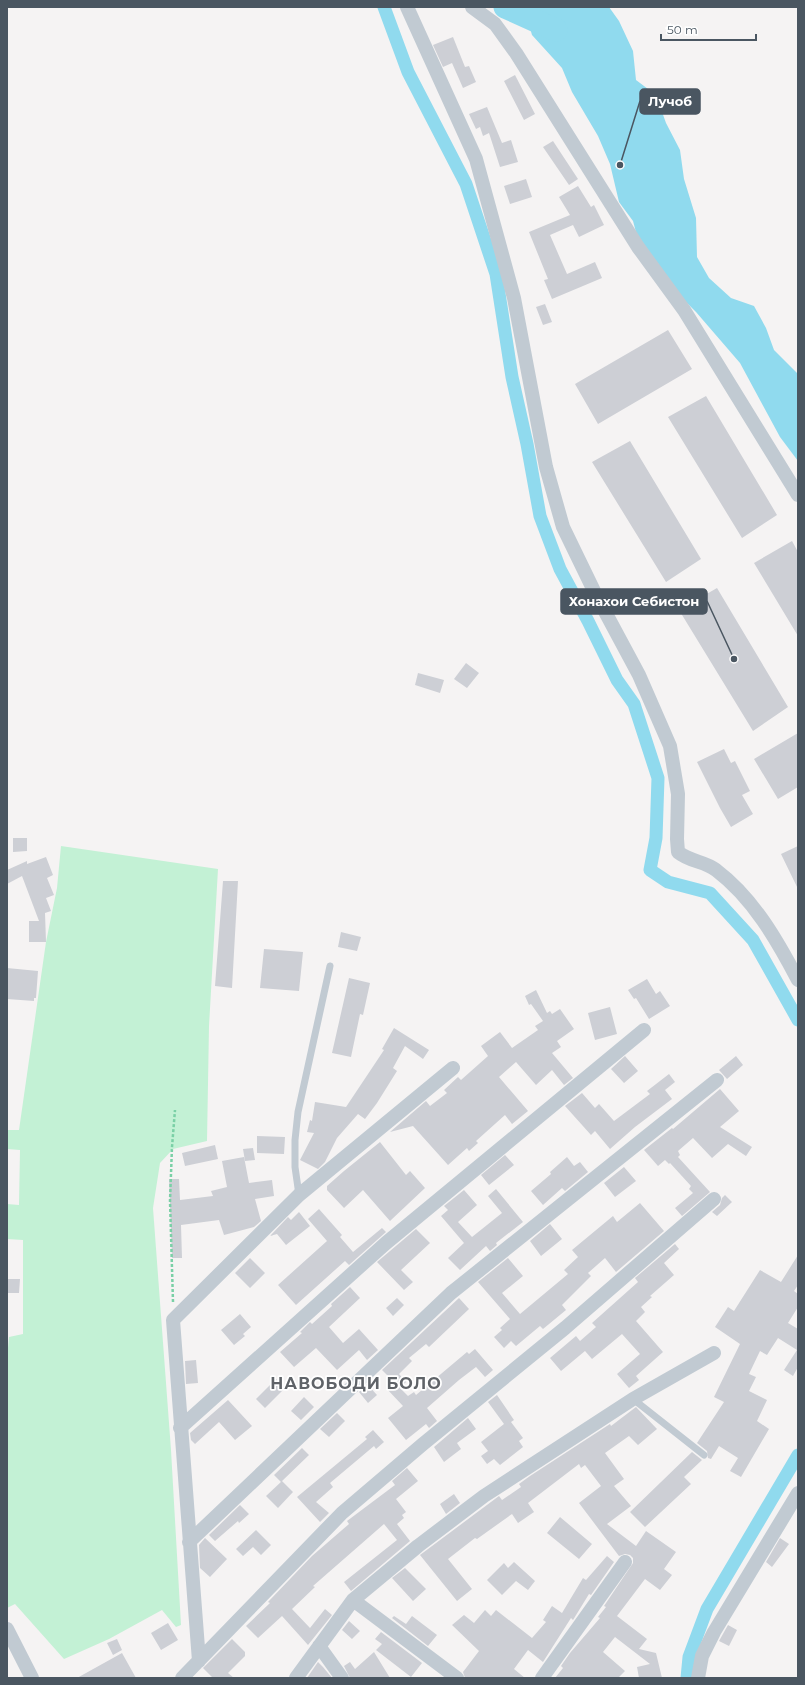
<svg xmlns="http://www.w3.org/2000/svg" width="805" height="1685" font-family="Montserrat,sans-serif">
<rect width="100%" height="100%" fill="#f5f3f3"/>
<!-- green -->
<path fill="#c3f1d5" d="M61,846l157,23 -9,157 -2,115 -34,8 -13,14 -7,45 18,242 10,175 -5,2 -14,-17 -53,29 -45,20 -49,-55 -8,4v-249l2,-22 14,-3v-94l-16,-1v-35l12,1 1,-55 -13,-1 1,-19h11l27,-188 11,-54z"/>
<!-- water -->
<path fill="#90daee" d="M524,7h85l10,14 14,30 3,29 20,15 10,28 14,27 4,29 12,39 1,39 12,21 22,20 23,8 12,22 8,22 24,24v87l-18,-24 -40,-74 -44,-51 -20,-20 -36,-45 -7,-26 -14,-19 -9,-38 -12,-28 -26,-44 -10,-24 -30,-33z"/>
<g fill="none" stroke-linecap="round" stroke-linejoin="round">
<!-- canal -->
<path stroke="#90daee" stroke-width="13" d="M384,7l24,65 58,112 30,90 16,103 15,67 13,72 20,53 28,52 29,59 17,24 24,74 -2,60 -6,32 18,12 42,11 43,47 45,80
M687,1678l2,-21 18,-48 91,-154"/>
<!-- river -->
<path stroke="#90daee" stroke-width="23" d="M505,7l51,23"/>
</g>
<!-- building -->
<path fill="#cdcfd5" d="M453,37l12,30 4,-1 7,16 -13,6 -11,-25 -9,4 -10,-22z
M515,75l20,39 -11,6 -20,-39z
M487,107l15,36 9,-3 7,22 -18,5 -11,-34 -6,3 -3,-9 -4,2 -7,-15z
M553,141l25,38 -9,6 -26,-38z
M526,179l6,18 -22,7 -6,-18z
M578,186l13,21 3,-2 10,20 -25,12 -6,-12 -23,10 17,39 28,-12 7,16 -50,21 -8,-19 4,-1 -19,-47 41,-17 -11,-18z
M545,304l7,18 -9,3 -7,-18z
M668,330l24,39 -94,55 -23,-40z
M706,396l71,119 -35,23 -74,-121z
M630,441l71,118 -35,23 -74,-120z
M792,541l6,11v84l-44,-73z
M717,588l71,119 -35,24 -74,-121z
M466,663l13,10 -12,15 -13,-9z
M418,673l26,7 -4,13 -25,-8z
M798,733v54l-20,12 -24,-40z
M724,749l7,14 4,-2 15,30 -8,4 11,19 -22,13 -11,-19 -23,-46z
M13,838h14v13l-14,1z
M798,846v43l-17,-35z
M46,857l7,18 -6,3 7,17 -8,3 5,13 -6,2 1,29h-17v-21h10l-17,-45 -15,8v-14l20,-9v3z
M223,881h15l-6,107 -17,-2z
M341,932l20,5 -4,14 -19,-4z
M264,949l39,3 -4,39 -39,-3z
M7,968l31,3 -2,27h-2v3l-27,-2z
M349,978l21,5 -7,32 -3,-1 -9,43 -19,-4z
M647,979l9,15 4,-3 10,15 -21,13 -13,-21 -2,1 -6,-9z
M536,990l11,23 3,-2 2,3 8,-5 14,20 -17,12 4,6 -9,6 21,25 -9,7 -12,-15 -16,15 -20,-23 -17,15 29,34 -16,13 -7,-9 -29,26 2,2 -9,8 -2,-3 -19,17 -35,-39 -23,6 36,-31 4,5 17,-13 -3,-3 14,-13 3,3 27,-24 -7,-10 19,-14 12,16 26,-18 -3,-4 8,-5 -12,-17 -2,1 -4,-9z
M610,1007l7,27 -22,6 -7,-27z
M394,1028l35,22 -6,9 -18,-13 -12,22 4,3 -20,32 -12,16 -7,-5 -21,24 -12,24 -7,7 -18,-9 14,-27 -7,-1 3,-12 2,1 3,-19 31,5 38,-57 -2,-1z
M625,1056l13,15 -14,12 -13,-14z
M736,1056l7,9 -16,14 -8,-9z
M669,1074l6,8 -10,8 7,9 -37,28 -25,22 -15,-18 -4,4 -26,-29 17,-13 13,15 4,-4 15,17 36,-27 -3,-3z
M720,1089l19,22 -19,16 32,20 -6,9 -18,-12 -16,14 -19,-20 -15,13 2,4 -2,2 32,35 -28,24 -7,-8 18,-15 -4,-4 2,-3 -21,-23 -1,1 -4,-4 -7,6 -14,-16 28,-22 1,1z
M257,1136l28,1 -1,17 -27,-1z
M380,1142l26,33 4,-4 15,17 -35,33 -27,-31 -19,18 -17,-18v-4l17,-15z
M215,1145l3,14 -33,7 -3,-13z
M253,1148l2,12 -10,1 -2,-12z
M505,1155l9,10 -25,20 -8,-10z
M244,1157l5,26 23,-3 2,16 -19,3 6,22 -7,6 -30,8 -5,-15 -38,5 1,33h-10l-3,-79h10l1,21 33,-4 -2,-5 16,-4 -5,-26z
M567,1157l7,9 6,-4 8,10 -23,19 -3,-3 -19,17 -12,-14 20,-17 -1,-2z
M624,1167l12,14 -21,16 -11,-14z
M496,1189l27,33 -27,21 1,2 -7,6 -4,-5 -26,24 -12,-12 16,-15 -23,-27 7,-6 -4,-4 20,-16 13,15 -19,17 14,15 30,-24 -14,-17z
M725,1195l7,7 -15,14 -5,-4 8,-7 2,-7z
M640,1203l24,28 -48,41 -11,-14 -17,15 3,3 -29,29 4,5 -23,19 -3,-3 -24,20 -5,-5 -7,7 -10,-11 8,-7 -2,-2 10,-9 -32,-37 30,-24 15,18 -21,17 18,21 48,-40 -4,-4 14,-13 -6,-7 41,-34 4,6z
M319,1209l23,26 -2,2 13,15 29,-24 4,4 -37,33 -4,-4 -49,44 -18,-20 49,-44 -19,-22z
M299,1212l11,14 -24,19 -9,-11 -7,2 18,-19 3,3z
M550,1224l12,15 -21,17 -11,-15z
M416,1229l14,14 -29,27 12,12 -9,8 -27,-28z
M675,1244l4,5 -15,14 10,12 -24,21 2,1 -11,10 4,5 -9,9 27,31 -27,24 3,4 -10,8 -12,-14 23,-20 -18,-20 -30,25 -7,-8 -24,20 -11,-13 26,-22 4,5 16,-14 -4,-4 46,-41 -3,-4z
M798,1255v30l-4,6 4,3v13l-10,16 10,6v38l-5,9 -9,-6 13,-20 -19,-12 -11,17 -7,-4 -11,23 7,3 -7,14 18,9 -10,21 12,8 -28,48 -11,-6 8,-13 -19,-12 -8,13 -3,-1 -1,-7 -10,-8 27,-41 -10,-5 26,-53 -25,-17 13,-20 6,4 26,-41 21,12z
M250,1258l15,15 -15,15 -15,-15z
M7,1279h13l-1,14h-12z
M350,1287l10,11 -31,29 14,16 16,-14 19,21 -11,10 -8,-10 -22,20 -21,-22 -22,19 -14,-15 22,-19 -2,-1 10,-10 2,2 20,-18 -1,-2z
M397,1298l7,7 -11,11 -7,-8z
M459,1298l10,11 -40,38 -3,-3 -17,14 3,3 -13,13 7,8 -6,6 -18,-18z
M240,1314l11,13 -8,7 2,2 -11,9 -13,-15z
M475,1349l18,21 -8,7 -9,-10 -17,13 -32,28 10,13 -8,7 -3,-4 -20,16 -18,-22 15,-12 -17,-18 7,-7 15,15 6,-4 2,3 51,-43 2,2z
M196,1360l2,23 -12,1 -1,-23z
M276,1379l9,9 -20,20 -9,-9z
M367,1384l10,11 -9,8 -9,-11z
M497,1395l17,25 -3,2 12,16 -4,3 4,6 -23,18 -6,-6 -7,5 -6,-8 7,-5 -7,-9 23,-18 -16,-22z
M304,1397l10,10 -13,13 -10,-9z
M228,1400l24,26 -17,14 -16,-18 -24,22 -4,-4 -1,-7z
M636,1407l21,22 -19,16 -9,-9 -24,17 19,26 -10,7 17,20 -24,18 29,22 10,-15 30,21 -12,17 8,6 -12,15 -15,-11 -28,37 30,23 -8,10 17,4 6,25h-23l-2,-11 13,-3 -35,-27 -12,15 22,19 -7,7h-63l8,-10 -2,-2 9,-13 30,-35 -2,-1 8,-10 -2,-1 29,-43v-5l-3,-3 -5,-1 -6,2 -40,-53 22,-17 -16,-21 -4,3 -2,-4 -51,39 6,9 -16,11 -6,-9 -35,25 -2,-1 -27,21 24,30 -15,12 -37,-46 79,-59 3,4 19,-13 -2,-3 11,-8 80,-52 1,2z
M337,1413l8,8 -16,16 -9,-8z
M468,1418l8,11 -19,14 4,6 -17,13 -10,-15z
M373,1430l11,12 -8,7 -2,-3 -44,37 3,4 -17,15 13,11 -9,9 -23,-25 70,-58 -2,-2z
M302,1448l7,7 -28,27 -7,-7z
M692,1452l10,8 -18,17 7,7 -46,43 -15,-15z
M407,1468l11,13 -22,18 10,13 -4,3 2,3 -7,6 13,17 -59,50 -7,-9 53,-42 -13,-16 -71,62 2,1 -23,22 18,19 15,-19 7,6 -24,30 -26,-29 -24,22 -12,-12 24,-23 -2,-1 44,-46 37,-32 -2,-3 48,-36 -3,-4z
M282,1481l11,11 -15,16 -12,-12z
M454,1494l6,9 -14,11 -6,-10z
M240,1505l9,9 -10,9 -1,-2 -23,20 -6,-6z
M560,1517l32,27 -13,15 -32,-26z
M256,1530l15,15 -10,10 -8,-8 -10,9 -7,-7z
M205,1538l22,21 -17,18 -10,-9 -1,-23z
M780,1538l9,6 -17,23 -6,-5z
M607,1556l7,6 -23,33 -2,-1 -16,26 -2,-2 -28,44 -15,-12 -14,19 11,9h-60l-2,-6 16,-21 -27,-26 12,-10 10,8 11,-13 6,6 5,-6 36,28 14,-16 -3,-2 9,-14 10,7 21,-35 3,2z
M514,1562l21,19 -7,9 -12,-9 -14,14 -15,-15 17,-17 4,5z
M405,1568l21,21 -13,12 -21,-23z
M394,1616l12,8 6,-8 25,19 -9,11 -36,-28z
M349,1621l11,10 -8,8 -10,-9z
M168,1623l10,17 -17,10 -10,-17z
M728,1625l9,5 -8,16 -10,-5z
M381,1632l41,31 -11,14 -35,-27 6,-6 -7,-5z
M117,1639l5,11 -9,5 -6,-12z
M232,1639l13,13v4l-17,17 6,5h-21l-10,-10z
M374,1652l16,26h-40l-6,-12 6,-4 5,7z
M122,1653l14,25h-59z
M318,1662l5,5 9,11h-25z"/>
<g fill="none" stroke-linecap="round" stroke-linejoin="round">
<!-- path -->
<path stroke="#7ad0a6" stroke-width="2.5" stroke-dasharray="3 2" stroke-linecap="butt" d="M173,1302l-3,-101 2,-54 3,-37"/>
<!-- service -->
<path stroke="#c1cad2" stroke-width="7" d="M299,1195l-4,-28v-27l3,-28 32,-146
M633,1399l71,56"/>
<!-- minor -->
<path stroke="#c1cad2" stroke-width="14" d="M407,7l69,152 38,139 32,169 17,60 32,66 44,82 31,71 8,48 -1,45 1,13c12,10 27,9 38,18 37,28 61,70 82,110
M472,7l23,17 21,29 122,194 46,63 114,185
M180,1428l206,-185 258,-213
M189,1542l262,-249 266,-213
M353,1600l104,78
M7,1629l25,49
M319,1646l23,32
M199,1661l-26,-341 126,-125 154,-127
M182,1678l160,-165 81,-69 142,-116 149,-129
M296,1678l57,-78 65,-54 66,-50 149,-97 81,-46
M542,1678l83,-116
M698,1678l4,-22 12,-24 84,-139"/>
</g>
<g text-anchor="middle" stroke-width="3.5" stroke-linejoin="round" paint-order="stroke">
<!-- district labels -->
<g font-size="16" font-weight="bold" letter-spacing="1" fill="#5f6368" stroke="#fff">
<text x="356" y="1389">НАВОБОДИ БОЛО</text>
</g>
</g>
<!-- callouts -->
<path fill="none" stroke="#4a5661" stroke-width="1.5" d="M620 165L640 101M734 659L707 601"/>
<g fill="#4a5661" stroke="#fff" stroke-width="1.5">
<circle cx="620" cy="165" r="4"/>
<circle cx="734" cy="659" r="4"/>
</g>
<g fill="#4a5661" stroke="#4a5661" stroke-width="1.5">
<rect x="640" y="89" width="60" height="25" rx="4"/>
<rect x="561" y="589" width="146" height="25" rx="4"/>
</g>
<g font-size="13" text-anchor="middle" font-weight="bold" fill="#fff">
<text x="670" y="106">Лучоб</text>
<text x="634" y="606">Хонахои Себистон</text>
</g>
<!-- border -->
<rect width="805" height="1685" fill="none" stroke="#4a5661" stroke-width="16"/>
<!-- scale -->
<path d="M661 34v6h95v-6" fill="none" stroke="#4a5661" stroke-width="2"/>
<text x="667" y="34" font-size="12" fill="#4a5661" stroke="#ffffff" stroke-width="3" paint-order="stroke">50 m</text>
</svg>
